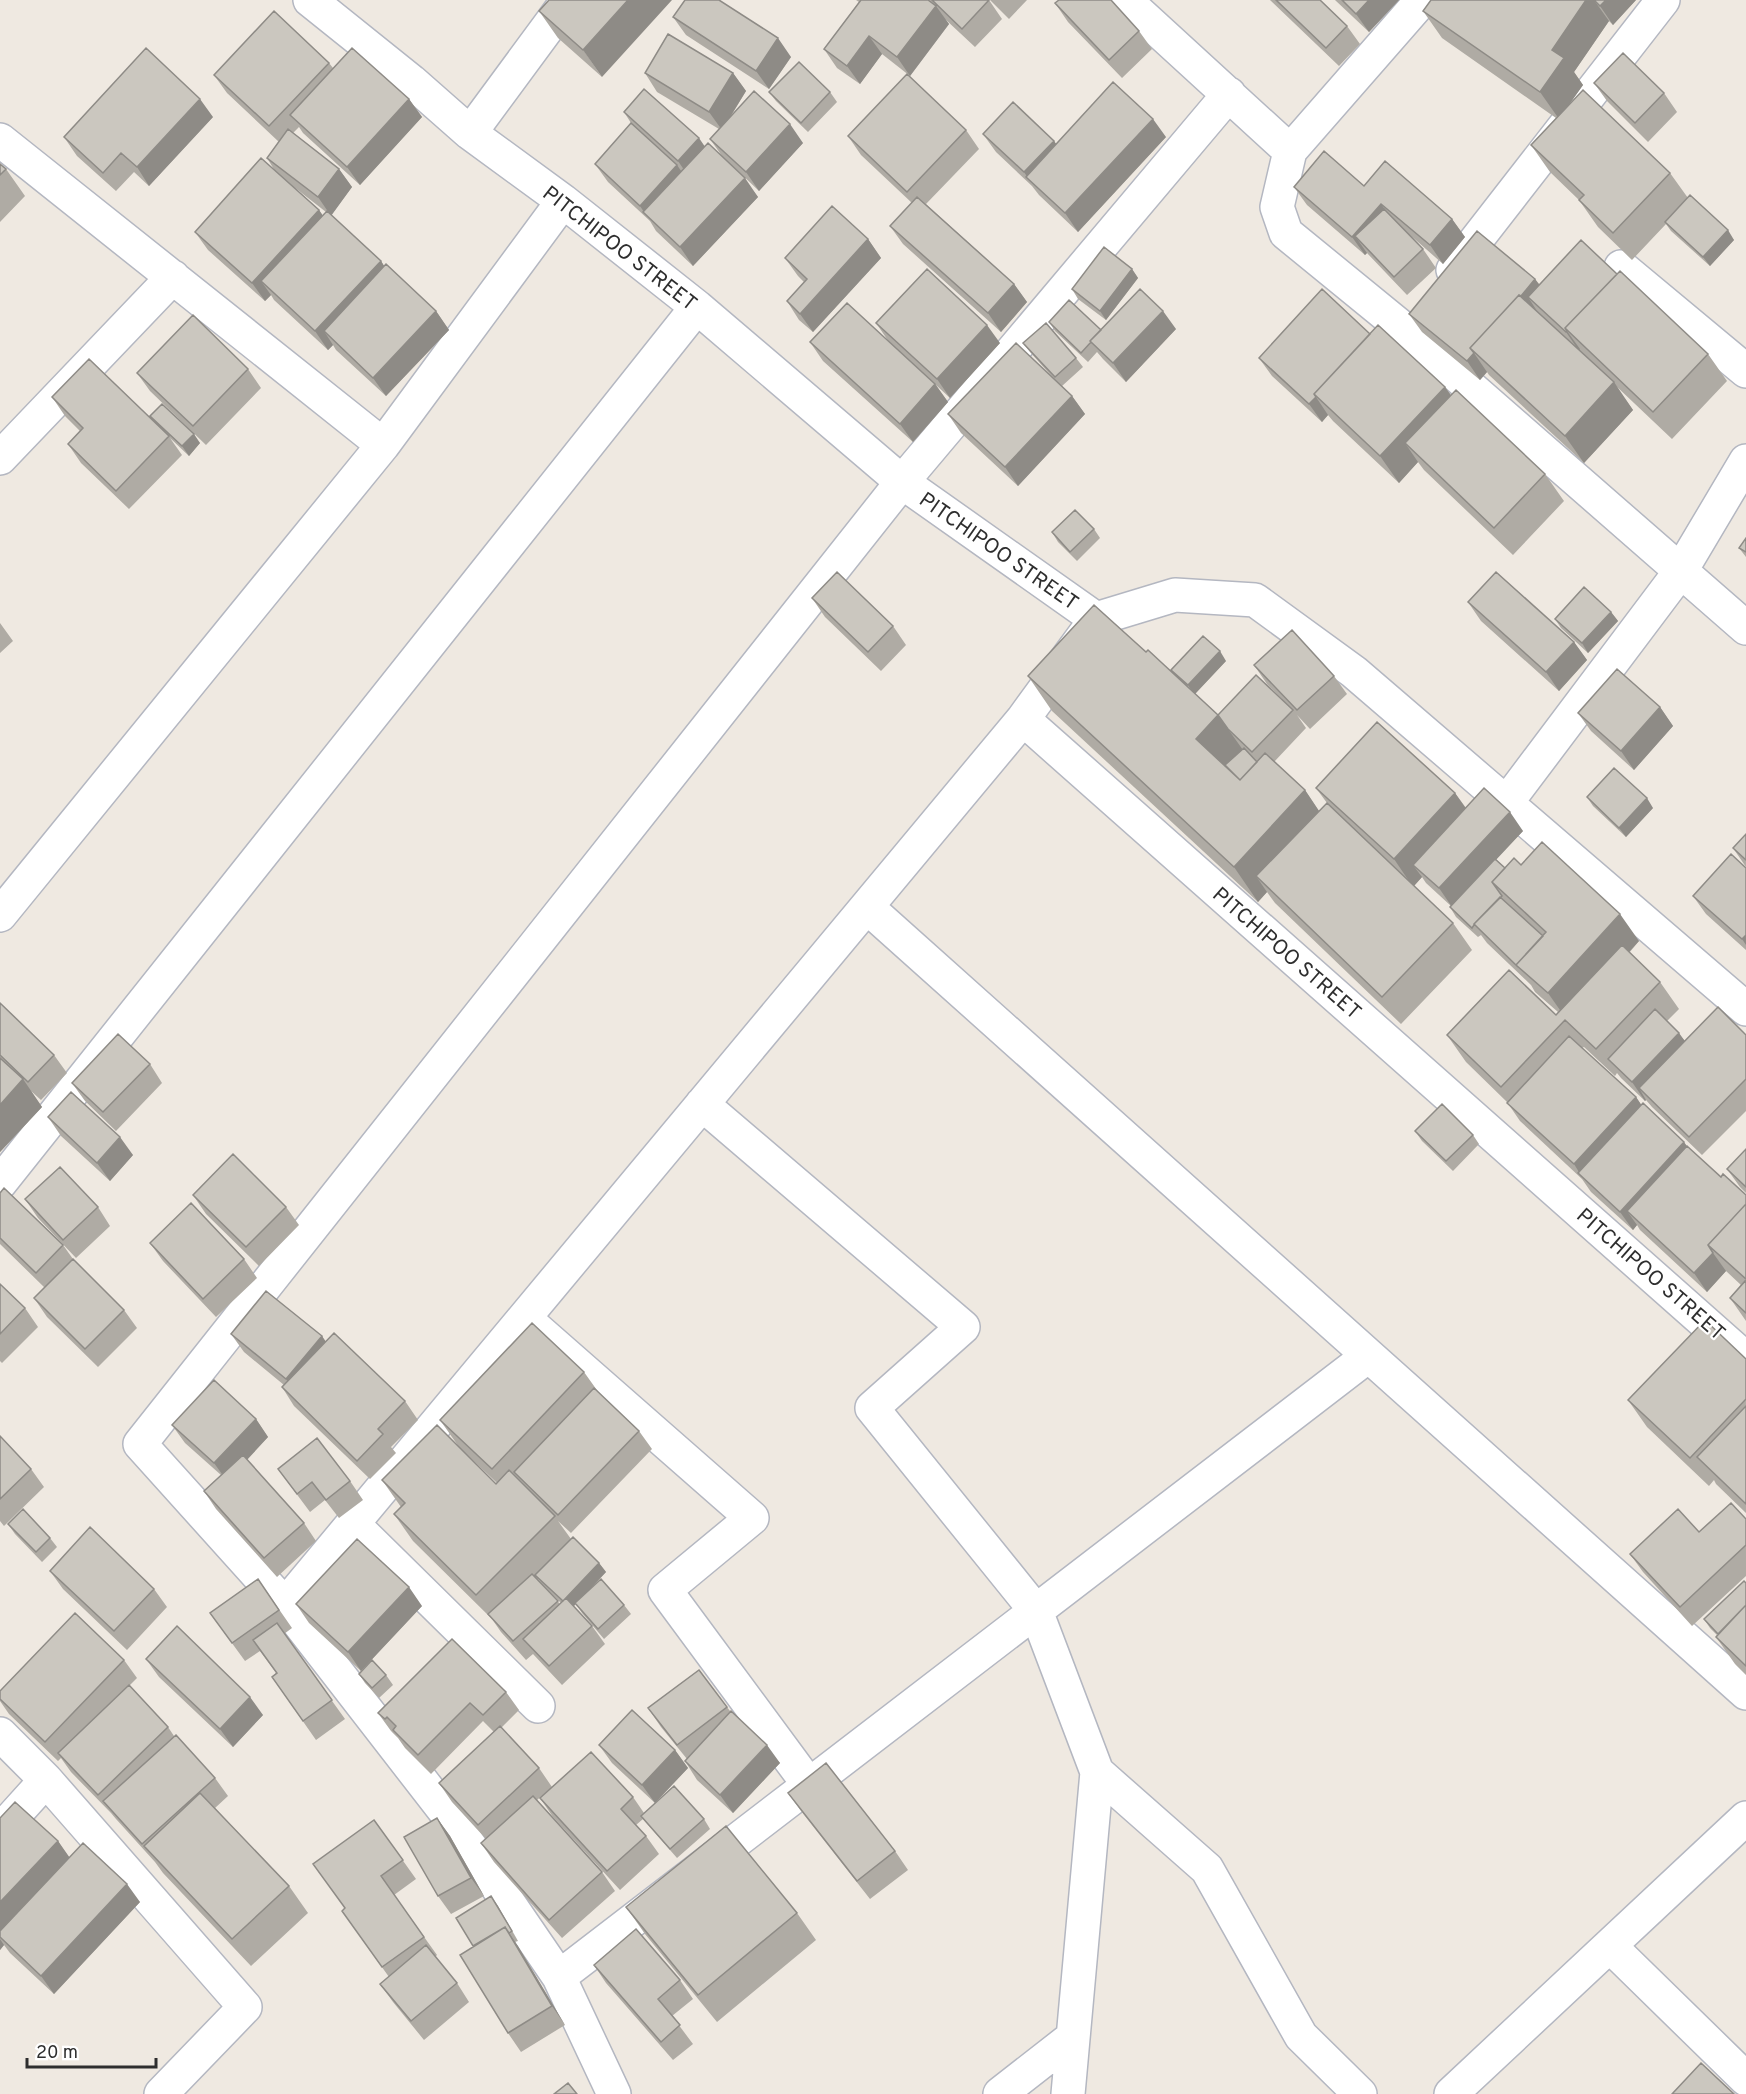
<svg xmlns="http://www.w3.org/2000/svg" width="1746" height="2094" font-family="Overpass,sans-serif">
<rect width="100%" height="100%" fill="#efe9e1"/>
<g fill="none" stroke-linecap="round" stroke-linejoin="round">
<defs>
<path id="minor" d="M310,0l101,81 59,52 93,68 134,106 205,175 194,137 -73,100 723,640
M1125,0l165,151 -13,56 9,26 120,98 340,297
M470,133l98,-133
M0,140l383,305 180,-244
M1290,151l132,-151
M1621,267l125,104
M1453,270l210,-270
M0,458l173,-181
M1096,619l79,-24 80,5 99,72 392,337
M1507,802l173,-230 66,-111
M867,907l879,786
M0,915l383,-470
M702,1104l261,223 -91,81 164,203 61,161 -29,322
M0,1183l697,-876
M532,1325l220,193 -87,72 144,195
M353,1524l185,182
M285,1605l738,-886
M0,1734l46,46 199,227 -84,87
M1097,1772l110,97 94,167 59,58
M0,1831l46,-51
M1610,1946l136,133
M559,1977l809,-621
M614,2094l-55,-117 -105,-154 -169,-218 -145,-161 762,-962 327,-388
M1000,2094l73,-57
M1451,2094l295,-276"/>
</defs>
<!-- minor casing -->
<use href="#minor" stroke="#b4b7c1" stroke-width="36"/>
<!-- minor -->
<use href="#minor" stroke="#fff" stroke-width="33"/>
</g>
<!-- wall -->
<path fill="#afaba4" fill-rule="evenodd" d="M549,0l53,77 -44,-39 -19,-27z
M856,0h133l13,19 -27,28 -30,-28 4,5 -39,52 -28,-22 -22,30 -23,-16 -13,-19 35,-47z
M990,0h37l-18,19z
M1270,0h50l27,26 13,18 -21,22z
M1335,0h64l-30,32z
M1431,0h205l-23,25 -4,-4 -35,51 9,13 -13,18 100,70 18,25 46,42 -24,26 -39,-35 -5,-7 -34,36 -34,-33 -19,-27 -29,-28 -19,-27 25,-27 -114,-80 -19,-27z
M1055,3l84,28 13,18 -30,29 -54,-56z
M673,17l118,40 -22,32 -83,-54z
M329,63l4,5 76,31 13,18 -62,68 -57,-52 -4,-6 -6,6 46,36 13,18 -21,28 50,46 3,5 52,45 13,19 -63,66 -50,-46 -3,-5 -5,5 -54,-50 -3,-5 -6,6 -57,-51 -13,-18 80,-61 -8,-13 12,-16 -52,-49 -13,-18zM294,187l32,25 -3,4 -4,-6z
M645,73h88l13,18 -15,25 72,27 -44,48 -25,-24 24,30 -65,69 -37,-35 -6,-10 -42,-39 -13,-18 36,-41 -7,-11 81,34 17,10 -12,-17 9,-10 -62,-37z
M1594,83l70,10 13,19 -29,30 -41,-41z
M769,92h61l7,10 -29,30 -32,-31z
M213,117l-64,69 -15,-14 -18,19 -39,-35 -13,-19z
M966,130l13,19 -53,55 88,80 13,18 -26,30 -98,-88 -13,-18 22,-23 -51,-48 -13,-19z
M983,134l71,7 2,3 110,-7 -88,95 -39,-37 -7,-9 -36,-34z
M0,164l6,5 19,27 -25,26z
M1364,186l88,33 13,18 -22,27 -33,-29 13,14 13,19 -29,27 -40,-42 -2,2 -58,-50 -13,-18z
M868,239l13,19 -68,74 -14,-12 -12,-19 17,-19 -6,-6 -13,-18z
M1132,269l6,9 -32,42 -28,-21 -6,-10z
M1617,274l91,80 19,27 -55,58 -57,-54 18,25 -49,53 -95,-88 -2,-3 -7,8 -58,-48 -13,-18 126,-35 5,6z
M1049,322l52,8 75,-1 -50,53 -23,-23 -6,-7 -9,10 -33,-31z
M876,323l124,20 -50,55 -14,-13 12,17 -35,40 -90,-81 -13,-19 105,24 -26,-24z
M1370,334l75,53 6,8 94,79 19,27 -51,54 -89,-85 -6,-8 -19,21 -66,-62 -5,-6 -6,7 -50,-46 -13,-18z
M1023,343l53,15 7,9 -21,19 10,10 13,18 -67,72 -57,-53 -13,-19 107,-34 -25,-28z
M248,369l13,19 -55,57 -56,-54 -13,-18z
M52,397l103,26 -5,-7 50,27 -11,13 -19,-18 12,17 -53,54 -48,-46 -13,-19 12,-13 -15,-15z
M1094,529l6,9 -23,23 -19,-19 -6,-10z
M1746,538v19l-7,-9z
M812,598l81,28 13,19 -25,26 -56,-54z
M1468,602l106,40 13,18 -28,31 -78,-70z
M1611,612l7,9 -30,32 -27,-25 -6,-9z
M0,623l13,18 -13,12z
M1146,652l28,22 -3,-4 55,-9 -31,33 23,21 64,-16 -15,-15 -13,-19 80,11 13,18 -37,35 -13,-14 9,13 -32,34 31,28 14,21 8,-8 -11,-15 139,5 11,15 57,23 -27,28 9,9 16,-3 118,76 -10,12 31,29 19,27 -12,12 18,20 61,-6v76l-44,44 -50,-48 -6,-7 -1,1 -24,-23 -4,-5 -2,3 -31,-29 -2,1 54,49 5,8 80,72 25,18v126l-16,-23 11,-13 -15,-14 -19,21 -67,-62 -3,-5 -4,5 -42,-38 -9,-13 -62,-58 -13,-19 -41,-40 -19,-27 109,-20 2,-3 -23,-20 -4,-7 -44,-42 -6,-8 -3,2 -22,-20 -6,-10 1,-1 -25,-23 -4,-6 -8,9 39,37 19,27 -71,74 -126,-121 -8,-11 -9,10 -206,-191 -24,-35z
M1660,707l13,19 -39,44 -43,-39 -13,-18z
M1587,797l66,11 -27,29 -33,-31z
M1746,834v33l-13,-19z
M1746,868v82l-40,-36 -13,-18z
M0,1003l54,52 13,18 -26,27 -10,-9 11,16 -42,45z
M150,1064l12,19 -46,48 -31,-30 -13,-18z
M48,1117l85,38 -23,26 -49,-45z
M1415,1131l58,4 6,9 -26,27 -31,-30z
M1746,1149v44l-6,-6 -13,-18z
M0,1193l63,52 10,14 51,51 13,18 -39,39 -51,-50 -13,-19 11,-10 -45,-44z
M193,1195l93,12 13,18 -40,41 -53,-52z
M25,1199l73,8 12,19 -34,32 -38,-40z
M150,1243l94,16 13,19 -41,39 -53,-56z
M0,1284l25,24 13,19 -36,36 -2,-2z
M231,1334l91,2 3,6 80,59 13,19 -27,27 5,6 -26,26 -76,-73 -12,-19 2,-2 -40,-33z
M1746,1359v154l-30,-29 -2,-4 -5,6 -62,-59 -19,-27z
M584,1372l15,21 40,38 13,18 -81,84 -13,-12 13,18 28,24 7,9 -20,22 38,11 7,9 -27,25 -22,-26 -6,-9 -3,3 19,19 13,18 -43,41 -29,-31 -7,6 -25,-28 -9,-13 -79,-78 -19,-27 7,-7 -19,-27 77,-33 -19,-27zM461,1449l36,34 -1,1zM538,1579l4,5 19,19 -1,1 -22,-24z
M256,1419l12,18 -21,23 57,63 12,18 -39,36 -61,-68 -12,-18 17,-16 -36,-32 -13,-18z
M0,1436l31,33 13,18 -40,39 -4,-5z
M278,1469l72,12 13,19 -24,18 -14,-18 -15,12z
M1746,1519v57l-54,50 -49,-54 -13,-18 69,-22z
M8,1524l42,14 7,9 -15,15 -27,-28z
M50,1571l104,18 13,18 -40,43 -64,-61z
M258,1579l34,49 -8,6 61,85 -29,21 -44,-63 4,-4 -16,-22 -15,10 -35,-48z
M1746,1583v92l-11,-11 -19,-27 1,-2 -7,-7 -6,-9z
M296,1604l126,2 -61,65 -52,-48z
M146,1659l117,56 -30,32 -74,-70z
M124,1660l13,18 -8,8 39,41 6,9 41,42 13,18 -13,12 74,78 19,27 -57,53 -88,-93 -8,-11 -39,-43 -5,-6 -40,-41 -10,-14 -3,3 -49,-47 -9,-13v-10z
M699,1670l31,41 50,52 -47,50 -36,-33 -12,-19 2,-2 -26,-32 -13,-19z
M359,1674l27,1 7,10 -14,13 -14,-15z
M506,1692l13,18 -18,18 38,40 13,19 -15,13 65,72 13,19 -53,47 -68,-76 -13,-19 5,-4 -34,-37 -13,-19 55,-51 -11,-11 -52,53 -26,-26 -7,-10 -7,-7 -13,-18z
M599,1745l76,5 13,18 -33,35 49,16 6,10 -33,29 -34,-39 -7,6 10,11 13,18 -39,36 -67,-73 -13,-19 93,-1 11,16 11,-10 -43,-40z
M788,1793l107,58 13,19 -38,29 -69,-88z
M0,1818l58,23 11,17 71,44 -86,92 -44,-41 -6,-8 -4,5z
M437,1818l13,18 34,60 -33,18 -13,-18z
M374,1820l42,59 -22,16 43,60 -2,2 22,26 12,19 -45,38 -31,-38 -13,-18 9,-7 -47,-66 3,-2z
M491,1896l27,45 -3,1 50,83 -44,27 -13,-19 -35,-87z
M626,1907l171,6 19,27 -99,82 -72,-88z
M594,1965l86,15 13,19 -21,17 21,28 -20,16 -67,-77z"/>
<!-- shaded-wall -->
<path fill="#8e8b86" d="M628,0h44l-70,77 -19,-27z
M1369,0h30l-30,32 -13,-18z
M1586,0h8l15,21 -35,51 9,13 -24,34 -19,-27 12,-42z
M1606,0h30l-23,25 -13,-19z
M936,6l13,18 -39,52 -13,-19z
M869,36l13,18 -22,30 -13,-18z
M778,38l13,19 -22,32 -13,-18z
M733,73l13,18 -24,39 -13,-18z
M200,99l13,18 -64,69 -12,-19z
M409,99l13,18 -62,68 -13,-18z
M1153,119l13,18 -88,95 -13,-19z
M790,124l13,19 -44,48 -13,-19z
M699,138l13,19 -21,23 -13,-19z
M1054,141l13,18 -37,22 -6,-9z
M677,165l13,19 -44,31 -6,-9z
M339,169l13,18 -21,29 -13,-19z
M745,178l13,19 -65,69 -13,-19z
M1381,204l13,18 -39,14 12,17 -2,2 -13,-18z
M319,210l13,19 -71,52 10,14 -6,6 -13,-18z
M1452,219l13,18 -22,27 -13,-19z
M1728,230l6,10 -24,26 -7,-9z
M868,239l13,19 -68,74 -13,-18z
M381,261l12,19 -69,51 9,14 -5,5 -13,-19z
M1132,269l6,9 -32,42 -6,-9z
M1535,279l13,18h-20l9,14 -47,56 -16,-15z
M1014,284l13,18 -26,30 -13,-19z
M436,311l13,19 -63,66 -13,-18z
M1163,311l13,18 -50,53 -13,-19z
M987,325l13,18 -50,55 -13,-19z
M1567,331l13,18 -1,2 -13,-19z
M1474,353l13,19 -7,8 -13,-19z
M1614,382l19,28 -49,53 -19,-27z
M935,384l13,18 -35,40 -13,-18z
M1445,387l19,27 -59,29 13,19 -19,21 -19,-27z
M1072,396l13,18 -67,72 -13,-19z
M1316,397l12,18 -6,7 -13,-18z
M194,434l6,9 -11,13 -7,-10z
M1611,612l7,9 -30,32 -6,-10z
M1574,642l13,18 -28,31 -13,-19z
M1220,651l6,10 -32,34 -6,-10z
M1660,707l13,19 -39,44 -13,-19z
M1218,715l25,35 -22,24 -25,-35z
M1305,790l24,36 -73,50 11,16 -9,10 -24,-35z
M1455,793l19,27 -61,45 9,12 -9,10 -19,-28z
M1647,798l6,10 -27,29 -7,-9z
M1510,812l13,19 -71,76 -13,-19z
M1620,914l19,27 -72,79 -19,-27z
M1746,935v10l-4,-6z
M1679,1033l13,18 -53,37 7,12 -1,1 -13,-19z
M23,1079l19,28 -42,45v-47z
M1636,1097l13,19 -67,61 -8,-13z
M120,1137l13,18 -23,26 -13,-18z
M1684,1142l13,18 -70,51 10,14 -4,5 -13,-18z
M1713,1253l13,18 -19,21 -13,-19z
M322,1336l13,19 -37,43 -12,-19z
M256,1419l12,18 -41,44 -13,-18z
M599,1563l7,9 -37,39 -6,-10z
M409,1587l13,19 -61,65 -13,-19z
M250,1697l13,18 -30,32 -13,-18z
M767,1745l13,18 -47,50 -13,-18z
M675,1750l13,18 -33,35 -13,-18z
M437,1818l13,18 34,60 -13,-18z
M58,1841l19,27 -77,69v-35z
M127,1884l13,18 -86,92 -13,-18z
M491,1896l7,10 20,35z
M505,1927l13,19 47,79 -13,-19z
M0,1939l4,6 -4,5z"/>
<!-- building -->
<path fill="#cbc7bf" stroke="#8e8b86" stroke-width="1.5" d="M549,0h79l-45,50 -44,-39z
M685,0h34l59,38 -22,33 -83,-54z
M861,0h67l8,6 -39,51 -28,-21 -22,30 -23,-17z
M932,0h57l-27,29z
M1059,0h52l28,31 -30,29 -54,-57z
M1276,0h44l27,26 -21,22z
M1342,0h27l-13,14z
M1431,0h155l-34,50 12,8 -24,34 -117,-81z
M1594,0h12l-6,6z
M274,11l55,52 -60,63 -55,-51z
M668,34l65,39 -24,39 -64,-39z
M146,48l54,51 -63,68 -16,-14 -18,20 -39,-36z
M352,48l57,51 -62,68 -57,-52z
M1623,53l41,40 -29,30 -41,-40z
M799,62l31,30 -29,31 -32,-31z
M907,74l59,56 -59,62 -59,-56z
M1113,82l40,37 -88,94 -39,-36z
M644,89l55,49 -21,23 -54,-49z
M1583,90l87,83 -57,60 -34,-33 5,-5 -53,-50z
M754,91l36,33 -44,48 -36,-33z
M1013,102l41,39 -30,31 -41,-38z
M631,123l46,42 -37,41 -45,-42z
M288,129l51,40 -21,28 -51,-39z
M708,143l37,35 -65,69 -37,-35z
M1324,151l40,35 21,-25 67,58 -22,26 -49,-41 -29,33 -58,-50z
M261,158l58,52 -67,73 -57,-51z
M0,164l6,5 -6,6z
M1690,195l38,35 -25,27 -38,-35z
M917,197l97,87 -26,29 -98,-87z
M832,206l36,33 -68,75 -13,-13 20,-22 -22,-21z
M1384,209l39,40 -29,28 -39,-41z
M327,211l54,50 -66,70 -54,-50z
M1477,231l58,48 -14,17 -2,-1 -49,53 4,5 -7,8 -58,-47z
M1581,240l36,34 -52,54 2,3 -1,1 -38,-35z
M1104,247l28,22 -32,42 -28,-22z
M386,264l50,47 -63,67 -49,-47z
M927,269l60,56 -50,54 -61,-56z
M1620,271l88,83 -55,58 -88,-84z
M1140,289l23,22 -50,52 -23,-22z
M1322,289l48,45 -56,60 2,3 -7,7 -50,-46z
M1519,295l95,87 -49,54 -95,-88z
M1069,300l32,30 -11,11 1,1 -10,11 -32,-31z
M847,303l88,81 -35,40 -90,-82z
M193,315l55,54 -55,57 -56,-53z
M1046,323l30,35 -21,19 -32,-34z
M1378,325l67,62 -65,69 -66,-62z
M1016,343l56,53 -67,71 -57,-53z
M89,359l80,77 -53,55 -48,-47 15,-16 -31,-31z
M1456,390l89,84 -51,54 -89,-85z
M162,404l32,30 -12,12 -32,-30z
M1075,510l19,19 -24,23 -18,-20z
M1746,538v14l-7,-4z
M837,572l56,54 -25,26 -56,-54z
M1496,572l78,70 -28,30 -78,-70z
M1584,587l27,25 -29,31 -27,-24z
M1094,605l52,47 2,-2 70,65 -22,24 44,41 25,-27 40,37 -71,77 -206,-191z
M1292,630l42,46 -37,34 -43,-45z
M1203,636l17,15 -32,34 -17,-15z
M1617,669l43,38 -39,44 -43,-38z
M1256,675l37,35 -41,42 -24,-23 -10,-14z
M1377,722l78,71 -61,66 -78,-71z
M1244,748l13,14 -17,18 -15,-15z
M1614,768l33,30 -28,30 -32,-31z
M1484,788l26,24 -71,76 -26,-23z
M1327,803l126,120 -71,74 -126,-121z
M1746,834v26l-13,-12z
M1542,842l78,72 -72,79 -32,-28 30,-33 -54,-50 22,-24 7,7z
M1731,854l15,14v67l-4,4 -49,-43z
M1495,859l10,9 -13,14 10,14 -28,28v1l-2,3 -22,-21z
M1500,897l43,39 -27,29 2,2 -44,-43z
M1622,945l38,37 -64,67 -31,-29 -64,67 -54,-52 62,-65 47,45z
M0,1003l54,52 -26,27 -28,-27z
M1718,1007l28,28v44l-57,58 -50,-49z
M1655,1009l24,24 -47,49 -24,-23z
M118,1034l32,30 -47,48 -31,-29z
M1569,1036l67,61 -62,67 -67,-61z
M0,1058l23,21 -23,26z
M71,1092l49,45 -23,26 -49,-46z
M1643,1103l41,39 -64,70 -42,-39z
M1442,1104l31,31 -27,26 -31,-30z
M1687,1146l34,31 2,-3 23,21v9l-38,41 5,8 -19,20 -67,-62z
M1746,1149v38l-19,-18z
M233,1154l53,53 -40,40 -53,-52z
M60,1167l38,40 -35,33 -38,-41z
M4,1188l59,57 -27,28 -36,-35v-45z
M191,1203l53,56 -41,40 -53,-56z
M1746,1204v75l-38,-34z
M73,1259l51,51 -39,39 -51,-51z
M1746,1280v33l-16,-15z
M0,1284l25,24 -25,26z
M266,1291l56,45 -36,43 -55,-45z
M1705,1320l41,39v40l-56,59 -62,-58z
M532,1323l52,49 -92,97 -52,-49z
M334,1333l71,68 -27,28 5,5 -26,27 -75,-74z
M214,1380l42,39 -42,44 -42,-38z
M594,1388l45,43 -81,84 -44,-43z
M1746,1406v98l-49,-47z
M437,1425l59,59 13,-14 46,46 -79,79 -82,-81 11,-11 -23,-23z
M0,1436l31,33 -31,30z
M317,1438l33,43 -24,19 -14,-18 -15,12 -19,-25z
M243,1455l61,68 -40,35 -60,-67z
M1731,1503l15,16v26l-66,62 -50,-53 48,-45 21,23z
M23,1509l27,29 -14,14 -28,-28z
M90,1527l64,62 -40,42 -64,-60z
M573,1537l26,26 -36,38 -28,-26z
M357,1539l52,48 -61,65 -52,-48z
M532,1574l26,27 -45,40 -25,-27z
M258,1579l21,31 -47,33 -22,-30z
M601,1579l23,26 -26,24 -23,-26z
M1744,1581l2,2v22l-28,29 -14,-15z
M566,1598l26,28 -43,40 -26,-27z
M1746,1605v61l-30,-29z
M75,1613l49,47 -79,82 -45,-43v-8z
M277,1623l55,77 -29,21 -31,-44 5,-4 -24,-33z
M177,1626l73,71 -30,32 -74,-70z
M452,1639l54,53 -23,23 -13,-12 -52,52 -25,-25 3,-4 -9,-9 -2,2 -7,-6z
M372,1660l14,15 -14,13 -13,-14z
M699,1670l28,37 -50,38 -29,-37z
M129,1685l39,42 -70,68 -40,-42z
M632,1710l43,40 -33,35 -43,-40z
M731,1711l36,34 -47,50 -35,-34z
M500,1726l39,42 -61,57 -39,-42z
M176,1735l39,43 -73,66 -39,-43z
M591,1752l42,45 -12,12 25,27 -39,35 -67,-73z
M826,1763l69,88 -38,30 -69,-88z
M674,1786l30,33 -34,30 -29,-33z
M200,1793l89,93 -57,53 -88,-93z
M533,1796l69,76 -53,48 -68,-77z
M15,1802l43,39 -58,61v-84z
M437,1818l34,60 -33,18 -34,-59z
M374,1820l29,40 -22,16 43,61 -42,30 -40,-56 3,-3 -32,-44z
M726,1826l71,87 -99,82 -72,-88z
M83,1843l44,41 -86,92 -41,-39v-6z
M491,1896l21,35 -3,2 -4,-6 -32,19 -17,-28z
M505,1927l47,79 -44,27 -48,-78z
M636,1929l44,51 -22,19 22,26 -19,17 -67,-77z
M426,1945l31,38 -46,38 -31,-37z
M1701,2063l33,31h-62z
M568,2083l9,11h-23z"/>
<g text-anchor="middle" stroke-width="4.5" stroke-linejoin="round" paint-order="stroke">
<!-- street labels -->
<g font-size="21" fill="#2e2e2e" stroke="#fff">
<text transform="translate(620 248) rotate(38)" y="7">PITCHIPOO STREET</text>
<text transform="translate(999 551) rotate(35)" y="7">PITCHIPOO STREET</text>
<text transform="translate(1287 953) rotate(41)" y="7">PITCHIPOO STREET</text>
<text transform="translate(1651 1274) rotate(41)" y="7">PITCHIPOO STREET</text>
</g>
</g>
<!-- scale -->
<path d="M27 2058v9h129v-9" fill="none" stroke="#2e2e2e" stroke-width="3"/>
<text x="36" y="2058" font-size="18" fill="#2e2e2e" stroke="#ffffff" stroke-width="4.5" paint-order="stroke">20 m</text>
</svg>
